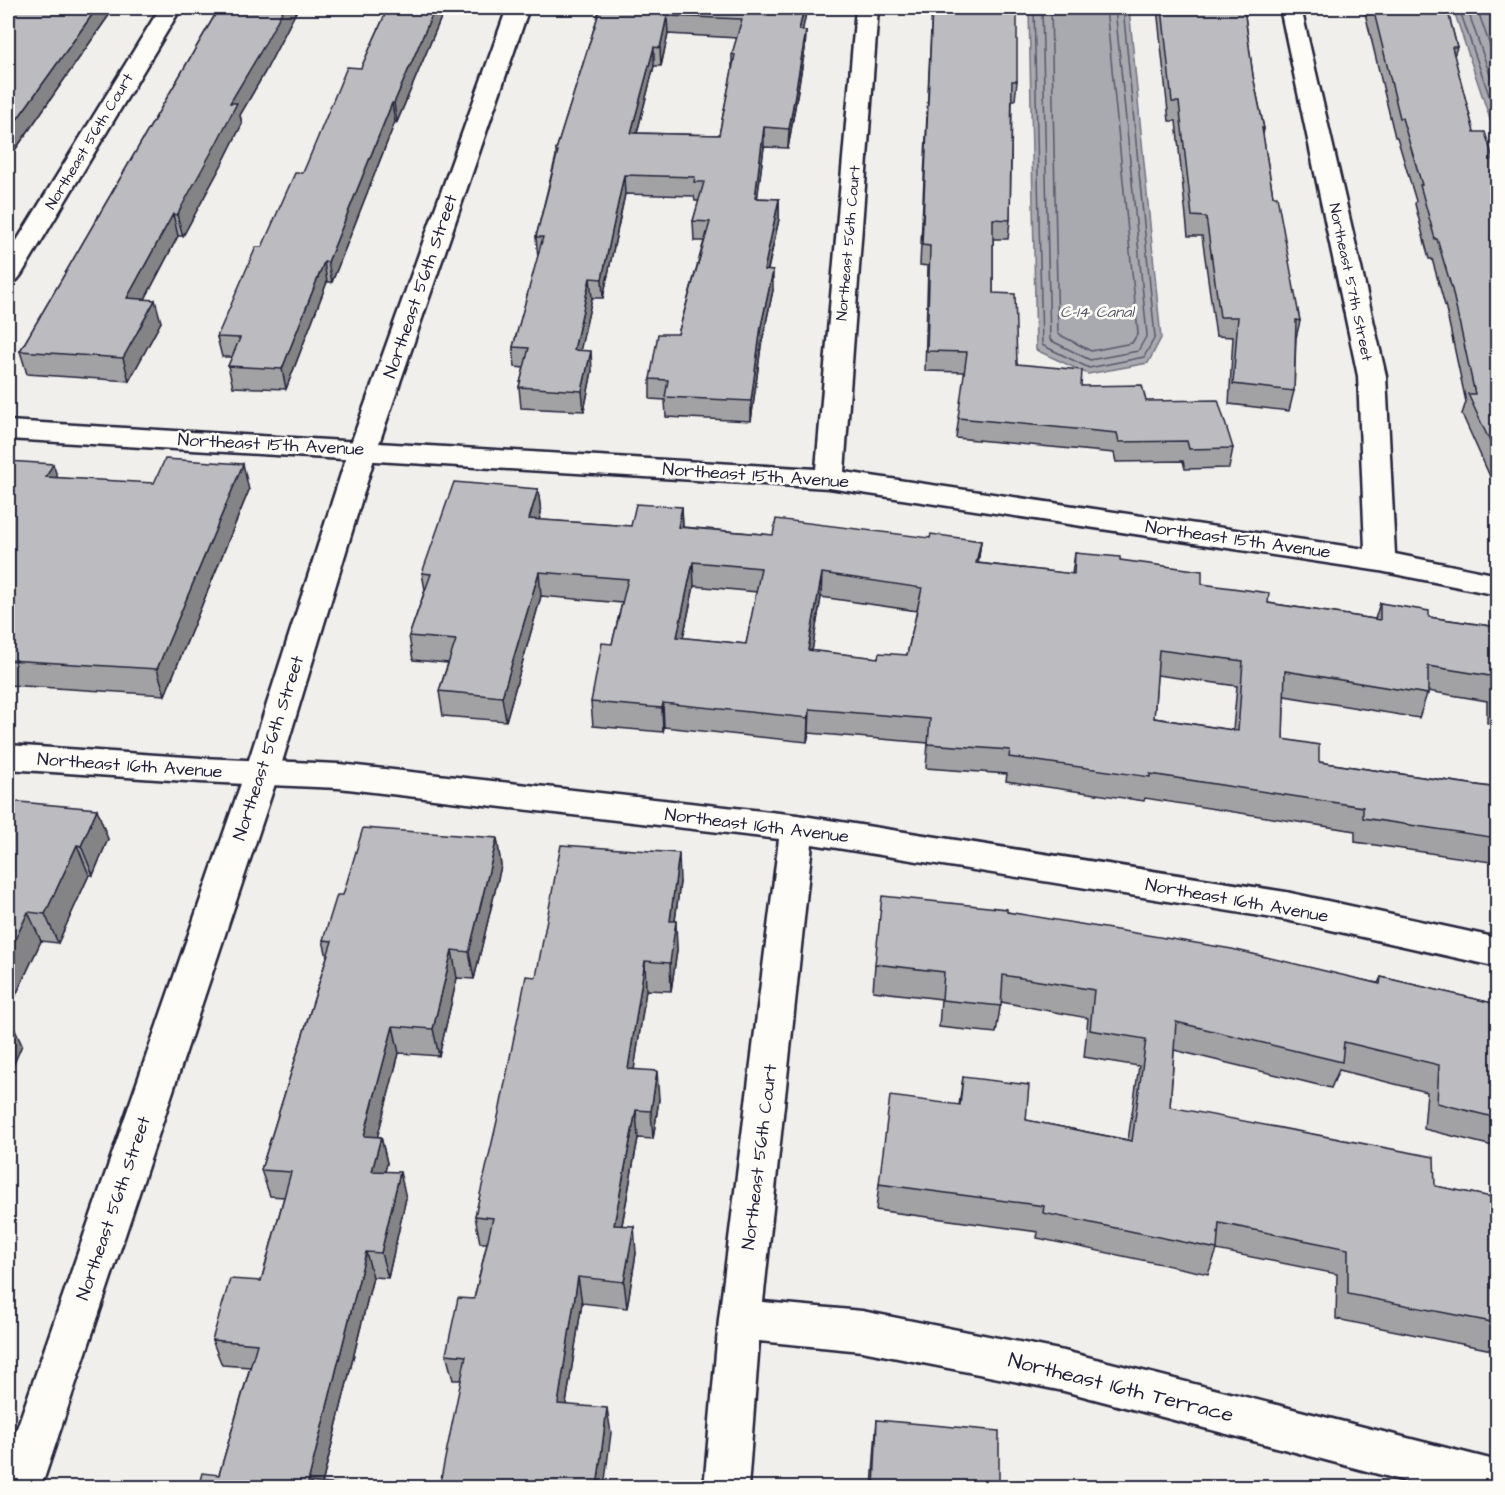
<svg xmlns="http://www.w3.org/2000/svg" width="1505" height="1495" font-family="'Architects Daughter',sans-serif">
<rect width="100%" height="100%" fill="#f0efec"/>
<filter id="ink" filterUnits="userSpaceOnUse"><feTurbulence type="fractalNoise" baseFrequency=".0167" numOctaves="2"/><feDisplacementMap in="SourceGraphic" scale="12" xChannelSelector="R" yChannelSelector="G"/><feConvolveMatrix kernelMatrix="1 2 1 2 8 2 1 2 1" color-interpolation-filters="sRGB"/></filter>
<g filter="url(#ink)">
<!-- water -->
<path fill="#a9a9b0" stroke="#737381" stroke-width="1.5" d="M1029,8h100l32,330 -13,25 -60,11 -52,-24z
M1453,8h44v132z"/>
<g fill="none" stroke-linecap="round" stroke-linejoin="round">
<!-- shore -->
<path stroke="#58586a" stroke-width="1.5" d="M1034,8l8,337 47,23 55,-11 11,-20 -32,-329
M1042,8l8,332 40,20 48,-9 9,-16 -32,-327
M1051,8l7,326 33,17 41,-8 6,-10 -32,-325
M1459,8l39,113
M1467,8l31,90
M1477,8l21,61"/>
<defs>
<path id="street" d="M160,8h21l-160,267 -4,5 -9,3v-28z
M856,8h22l-34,464 521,77 -7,-173 -78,-368h21l85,368 9,178 103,21v20l-118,-24 -551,-83 -821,-49v-18l808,48z
M8,745l193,13 138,6 458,51 489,77 212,46v29l-212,-47 -474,-76 -49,458 99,9 202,40 434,110v27h-67l-367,-97 -202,-40 -103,-10 -11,147h-44l15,-169 60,-480 -440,-51 -138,-6 -193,-13z"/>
<path id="secondary" d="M507,8h22l-152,441 -98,323 -238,716h-33v-34l237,-682 104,-323z"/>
</defs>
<!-- street casing -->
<use href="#street" stroke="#22223b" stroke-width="5"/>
<!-- secondary casing -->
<use href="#secondary" stroke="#22223b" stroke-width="5"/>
<!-- street -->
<use href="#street" fill="#fdfcf7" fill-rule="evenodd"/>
<!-- secondary -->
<use href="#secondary" fill="#fdfcf7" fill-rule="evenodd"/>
</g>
<!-- wall -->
<path fill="#a2a2a5" stroke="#22223b" stroke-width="1.5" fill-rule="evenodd" d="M8,8h106l-106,152z
M219,8h79l-33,64 -25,43 2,9 -20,40 -39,72h-5l-33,63 16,23 -32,59 -102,-7 -7,-23z
M388,8h57l-48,114h-2l-63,160h-5l-41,107 -53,-2 -5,-21 4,-9h-10l-5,-20 45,-90 99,-179z
M600,8h207l-5,22 4,1 -1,18 -17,99 -24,-1 -7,51 22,1v20l-11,51 5,20 -12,56 -10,75 -85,-4 -1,-17 -15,-1v-20l28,-45 26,-93h-10l-1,-20 6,-20h-4l-1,-5 -69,-2 -22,104h-11l-12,52 12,21 -8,40 -63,-3 -2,-21 5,-19 -9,-1 -2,-20 25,-90 -2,-20 20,-81v-6l41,-131zM668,34l69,4 -5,16v17l-13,64 -82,-2 17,-67h7z
M932,8l85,73 -2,19h-3l-2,120 -2,19h-15v54l24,71 64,22 65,15 87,47 -4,20 -44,1 -2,-8 -67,1 -2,-9 -158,-15 9,-66 -40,-1 3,-105 -8,-1z
M1157,8h87l9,68 11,53 -1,6 10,61 27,125 -4,17 -2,53 -5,20 -60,-7 4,-67 -17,-1 -14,-100h-14l-12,-115h-7z
M1359,8h88l10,39 -3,9 20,76 23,39v312h-4l-31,-69 4,-12 -20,-93 -14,-50h-3l-14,-55 1,-3 -19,-64h-2l-30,-124h-5z
M8,461l50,17 191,12 -84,205 -157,-10z
M538,489l3,24 -2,7 92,6 51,-19 1,20 90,8 157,3 51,3 -3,22 94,11 3,-21 45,7 148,43 107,16 5,-16 49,14 68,10v98l-10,-2v-22l-59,-10 -9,27 -135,-22 -1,43 36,23 178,26v75l-142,-21v-11l-210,-33 -1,3 -138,-20 1,-7 -81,-6 2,-25 -119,-10 -2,9 -143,-15 -1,5 -70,-6 -2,-24 21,-58 10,-41 -81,-7 -35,125 -63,-5 -4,-25 9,-28 -35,-3 -4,-24 16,-46 -3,-17zM694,586l63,6 -11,52 -63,-6zM821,597l96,14 -10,44 -29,3 -66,-7zM1157,675l80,11 -4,44 -79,-12z
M8,801l100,38 -15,36h-4l-31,68 -17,-2 -33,71z
M497,838l4,28 -27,113 -17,-1 -18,78 -40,-3 -22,84h4l6,26 -2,8 21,27 -18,80 -15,-1 -51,207 21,1 1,3h-146l21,-13 31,-108 -28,-2 -10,-25 49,-59 23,-84 -14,-1 -9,-26 66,-213 -4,-17z
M680,882l-5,39 2,29 -6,41 -25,-1 -12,79 25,30 -6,40 -15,-1 -16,87 14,28 -9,55 -45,-5 -16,101 45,29 -150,-53h-8l-7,-26 28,-55 13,-56h-7l-5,-27 61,-239z
M1007,912l371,71 3,-6 116,27v143l-73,-18 3,-37 -88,-22 -8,18 -157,-38 -4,57 265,79 62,12v153l-161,-32 1,-45 -120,-24 -9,24 -171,-36 1,-6 -162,-22 3,-26 80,-79 4,-28 63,43 102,20 11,-74 -55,-9 4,-39 -87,-16 -5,31 -57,-6 2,-28 -68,-8 2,-27z
M877,1420l122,68h-127l3,-44z"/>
<!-- shaded-wall -->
<path fill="#848486" stroke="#22223b" stroke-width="1.5" d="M97,8h17l-106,152v-28z
M284,8h14l-33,64 -25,43 2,9 -20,40 -39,72 -6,-21 53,-112z
M435,8h10l-48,114 -3,-19z
M804,8h3l-8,41v-19z
M667,16l1,18 -7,32 -1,-18z
M806,31l-1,18 -17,99 1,-19z
M654,47v19l-22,86 -1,-19z
M392,103l3,19 -63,160 -4,-20z
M764,127v20l-9,70v-19z
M624,175l1,19 -22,104 -1,-19z
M779,199v20l-16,71 1,-20z
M173,214l5,22 -44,84 -7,-22z
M324,262l3,20 -41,107 -4,-20z
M773,271v19l-12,56 -10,75v-20l10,-75z
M590,278l2,20 -16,72 -2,-20z
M155,300l6,22 -32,59 -6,-23z
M591,351l1,20 -8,40 -2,-20z
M53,464l9,26 -16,-13z
M243,464l6,26 -84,205 -8,-26z
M538,489l3,24 -9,31 -3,-25z
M682,507l1,24 -5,-4z
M981,541l-3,24 -2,-2z
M693,562l1,24 -16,75 -1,-24z
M539,572l2,24 -35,125 -4,-24z
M822,573l-1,24 -13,78v-25z
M663,703l1,24 -1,5 -1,-24z
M810,709l-1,24 -2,9 1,-24z
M97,809l11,30 -15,36 -12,-29z
M497,838l4,28 -27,113 -5,-27z
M77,845l12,30 -31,68 -13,-29z
M679,853l1,29 -8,61 4,-22 1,29 -6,41 -1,-28v-42z
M28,912l13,29 -33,71v-57z
M452,950l5,28 -18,78 -6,-27z
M645,961l1,29 -16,107 -2,-28z
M9,1017l13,28 -14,33v-59z
M393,1026l6,27 -28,109 -7,-26z
M657,1071l2,28 -6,40 -2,-28z
M636,1110l2,28 -21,113 -3,-26z
M381,1137l6,26 -8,33 -7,-25z
M400,1172l6,26 -18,80 -7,-25z
M634,1226l2,27 -9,55 -3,-26z
M366,1252l7,25 -52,211 -13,-6z
M578,1277l4,26 -20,126 -4,-25z
M607,1408l4,25 -7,55h-7z"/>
<!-- building -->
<path fill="#bcbcc0" stroke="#22223b" stroke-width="1.5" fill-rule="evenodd" d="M8,8h89l-89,124v-112l5,-7 -5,-1z
M219,8h65l-23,43 -31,52h7l-20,39 -40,73 -4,-1 -46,84 28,2 -32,58 -103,-7z
M388,8h47l-41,95h-2l-64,159h-4l-42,107 -54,-3 12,-28 -23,-1 39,-90h6l33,-74h8l44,-106 14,1z
M600,8h204l-5,22 7,1 -17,98 -25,-2 -9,71 24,1 -15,71 9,1 -12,55 -10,75 -86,-4 3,-17 -18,-1 8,-45h20l32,-112 -17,-1 11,-39h-10l1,-5 -71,-2 -22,104 -12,-1 -16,72 17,1 -9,40 -63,-4 10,-39 -16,-1 30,-110h-7l22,-86 -2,-1 41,-131zM667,16l75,3 -10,35 3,1 -16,80 -88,-2 23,-86 6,1z
M932,8h85v73h-5l-2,139 -17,-1v74l22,1 2,70 65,6 -1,16 61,-1 4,16 72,-1 15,48 -44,1 -2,-8 -68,1 -2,-9 -159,-15 9,-66 -40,-1 3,-105 -8,-1z
M1162,8h82l9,68 11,53 -2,-1 11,68h4l23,125 -4,-1 -2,71 -61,-7 5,-67h-18l-14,-100 -14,-1 -13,-114h-7z
M1373,8h74l10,39h-5l22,85h11l12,39v286l-29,-63h7l-23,-105 -15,-50h-2l-15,-54h2l-20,-67h-2z
M165,459l78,5 -86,205 -149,-9v-199l45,3 -7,13 108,6z
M454,482l84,7 -9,30 102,7 5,-22 46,3 -4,20 95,8 3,-16 154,19 1,-4 50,7 -5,22 98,11 1,-21 45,4v3l82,11v13l67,9 -1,10 112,17v-17l49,8v6l68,10v72l-1,-22 -68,-11v28l-143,-23 -2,68 36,6v17l178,26v50l-134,-20v-11l-213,-33v3l-141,-20 1,-7 -82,-6 2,-25 -120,-10 -2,9 -145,-15 -1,5 -71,-6 11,-59 10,1 16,-65 -89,-7 -37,125 -63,-6 17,-51 -47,-4 22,-62 -9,-1zM693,562l68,6 -15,76 -69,-7zM822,573l100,15 -15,67 -28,-2 -1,5 -70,-8zM1159,650l84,11 -5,70 -84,-13z
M8,801l89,8 -16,37 -4,-1 -32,69 -17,-2 -20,43z
M363,828l134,10 -28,114 -17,-2 -19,79 -40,-3 -29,110 17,1 -9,34 28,1 -19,81 -15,-1 -58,230 35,3v3h-145l4,-15 17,2 38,-131 -45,-4 18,-61 31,2 30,-109 -30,-2 71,-229 -9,-1 14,-45h6z
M561,845l118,8 -9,68h6l-6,42 -25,-2 -17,108 29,2 -6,40 -15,-1 -22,115 20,1 -10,56 -46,-5 -20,127 49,4 -10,80h-158l27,-132 -20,-2 12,-56 16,1 19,-81 -18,-2 25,-108 26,-132 10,1z
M882,896l125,13v3l225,37 148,35 1,-7 116,27v114l-60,-15 2,-38 -95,-23 -2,20 -166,-40 -6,85 264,50 1,29 62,12v125l-149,-29v-45l-129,-26 -2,26 -174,-36 1,-7 -165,-22 11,-88 70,9 3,-28 66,8 -3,35 106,21 14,-102 -56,-9 4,-40 -91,-15 -2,31 -59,-6 2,-28 -69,-8z
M877,1420l122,11v57h-125z
M1121,1481l79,7h-79z"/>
</g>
<g text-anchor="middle" stroke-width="5" stroke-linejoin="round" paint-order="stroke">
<!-- far-street labels -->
<g font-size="15" fill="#22223b" stroke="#fdfcf7">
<text transform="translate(89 141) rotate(-59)" y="5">Northeast 56th Court</text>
<text transform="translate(848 243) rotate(-85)" y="5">Northeast 56th Court</text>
<text transform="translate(1351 282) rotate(78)" y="5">Northeast 57th Street</text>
</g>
<!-- far-water labels -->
<g font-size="16" font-style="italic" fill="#58586a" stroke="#fdfcf7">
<text x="1097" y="317">C-14 Canal</text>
</g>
<!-- street labels -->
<g font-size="18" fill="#22223b" stroke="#fdfcf7">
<text transform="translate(420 286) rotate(-71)" y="6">Northeast 56th Street</text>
<text transform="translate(271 444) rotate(3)" y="6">Northeast 15th Avenue</text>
<text transform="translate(756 475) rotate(4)" y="6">Northeast 15th Avenue</text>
<text transform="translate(1238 539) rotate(8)" y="6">Northeast 15th Avenue</text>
<text transform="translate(268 748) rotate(-72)" y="6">Northeast 56th Street</text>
<text transform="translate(130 765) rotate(4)" y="6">Northeast 16th Avenue</text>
<text transform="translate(757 825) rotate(7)" y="6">Northeast 16th Avenue</text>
<text transform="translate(1237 900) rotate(10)" y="6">Northeast 16th Avenue</text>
<text transform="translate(759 1157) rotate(-83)" y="6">Northeast 56th Court</text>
<text transform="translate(113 1208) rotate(-71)" y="6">Northeast 56th Street</text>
</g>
<!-- near-street labels -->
<g font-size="21" fill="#22223b" stroke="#fdfcf7">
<text transform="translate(1121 1387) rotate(14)" y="7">Northeast 16th Terrace</text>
</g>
</g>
<!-- margin -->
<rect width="1505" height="1495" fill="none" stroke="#fdfcf7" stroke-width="30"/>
<rect x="15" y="15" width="1475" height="1465" fill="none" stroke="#22223b" stroke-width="2" filter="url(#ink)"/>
</svg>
